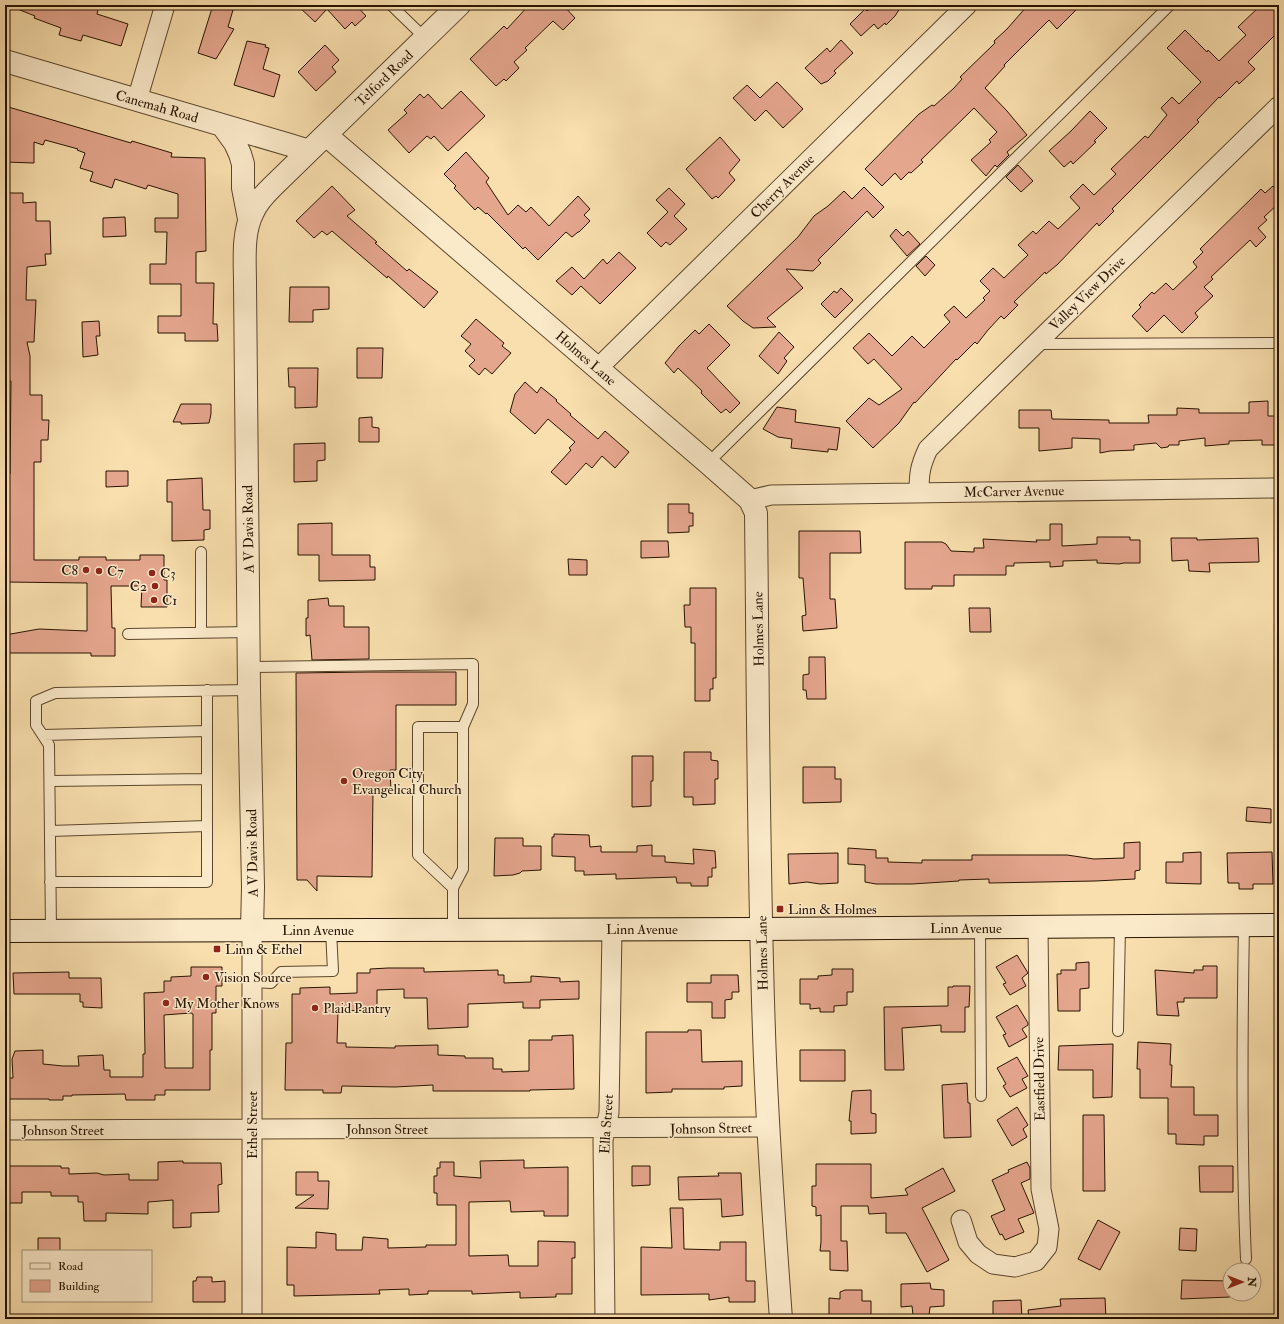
<svg xmlns="http://www.w3.org/2000/svg" width="1284" height="1324" font-family="'IM FELL Double Pica',serif">
<rect width="100%" height="100%" fill="#f9dfae"/>
<filter id="stains"><feTurbulence type="fractalNoise" baseFrequency=".005" numOctaves="4"/><feColorMatrix values="0 0 0 0 .2 0 0 0 0 .09 0 0 0 0 .02 0 0 0 .5 -.17"/></filter>
<radialGradient id="worn" r=".72"><stop offset=".6" stop-color="#630" stop-opacity="0"/><stop offset="1" stop-color="#630" stop-opacity=".3"/></radialGradient>
<!-- building -->
<path fill="#e5a68e" stroke="#271300" fill-rule="evenodd" d="M10,5h89l-2,9 31,10 -7,22 -38,-11 -2,6 -22,-6 2,-7 -27,-10 1,-2 -25,-10z
M213,5l20,5 -5,17 6,2 -18,30 -18,-6z
M297,5h59l10,11 -11,10 -3,-4 -7,7 -18,-20 -12,13z
M529,5h34l12,13 -12,12 -10,-9 -28,27 2,2 -13,12 5,6 -13,13 -2,-2 -8,7 -26,-27 34,-33 3,3z
M874,5h28l-7,11 -9,9 -1,-2 -7,6 -4,-5 -13,12 -11,-12 15,-15 2,2z
M1028,5h53l-24,24 -8,-9 -45,45 1,1 -20,22 22,23 20,24 -20,17 2,3 -12,12 -2,-2 -9,11 -15,-16 20,-18 -2,-2 8,-8 -23,-24 -53,52 2,2 -12,11 -2,-1 -8,8 -6,-7 -13,13 -17,-17 54,-55 13,-9 2,1 20,-18 8,-9 -2,-2 35,-34 -1,-2 13,-12z
M1261,5h18v26l-31,31 7,7 -16,15 -2,-3 -17,17 -1,-1 -22,23 2,2 -87,87 2,2 -15,15 -2,-3 -39,41 -12,10 -1,-2 -31,30 4,3 -14,14 -3,-3 -13,14 -11,14 -2,-2 -18,18 -1,-1 -41,44 -1,-1 -15,21 -26,25 -27,-27 23,-23 10,7 23,-16 -28,-30 -6,5 -15,-16 16,-15 23,23 20,-20 12,12 26,-26 -6,-7 10,-9 12,12 19,-18 -2,-2 7,-7 -10,-10 13,-13 11,10 24,-23 -10,-10 15,-14 3,3 13,-13 9,8 22,-21 -10,-11 13,-13 11,11 22,-21 -5,-5 34,-33 3,2 19,-23 -6,-7 11,-11 7,7 22,-22 -34,-34 18,-18 22,22 1,-2 11,11 27,-26 -8,-8z
M841,40l12,13 -19,18 2,2 -8,8 -7,3 -16,-16 22,-20 3,4z
M247,41l19,4 -1,2 4,1 -6,21 17,6 -6,22 -40,-12z
M325,45l14,15 -7,7 4,5 -20,19 -18,-19z
M777,82l26,27 -20,19 -17,-18 -11,11 -22,-23 14,-13 13,13z
M461,91l24,25 -37,35 -14,-15 -3,3 -4,-3 -18,17 -21,-23 19,-17 -3,-3 16,-16 4,4 4,-4 14,15z
M5,106l126,37 1,-2 40,12 -1,4 34,1 1,93 -10,1v31h18l-1,41h4l1,17h-33v-8h-27v-17h23v-32h-31v-20h16l1,-32h-12v-14h23v-24l-30,-9 -2,4 -31,-10 -3,9 -22,-7 3,-9 -13,-4 5,-15 -8,-3 1,-1 -33,-9 -2,5 -9,-3v21l-29,-1z
M1090,111l17,17 -13,13 2,1 -23,22 -2,-3 -7,6 -15,-16 22,-20z
M720,137l20,23 -11,13 6,7 -17,18 -2,-2 -4,3 -26,-30z
M466,152l23,26 -3,4 22,33 10,-10 8,7 5,-5 18,19 29,-30 12,13 -6,6 6,6 -11,11h-1l-6,5 -6,-5 -28,28 -13,-13 -2,2 -36,-36 -1,1 -8,-7 -3,3 -21,-22 2,-2 -12,-12z
M1018,165l15,16 -12,11 -15,-15z
M332,186l23,24 -8,6 30,26 -2,1 32,28 2,-2 29,23 -14,16 -36,-32 -1,2 -55,-47 -5,4 -5,-4 -8,7 -18,-17z
M1273,186l6,7v10l-15,14 3,3 -9,8 8,9 -10,10 -6,-7 -39,37 2,2 -9,8 9,9 -18,17 3,4 -16,16 -18,-18 -17,17 -15,-16 9,-9 -2,-2 13,-13 2,2 12,-11 7,7 24,-23 -4,-5 10,-10 -3,-3 61,-60 4,4z
M864,187l20,20 -11,11 -6,-7 -49,49 3,3 -8,8 -27,-2 17,19 -36,30 9,9 -23,1 -10,-7 -16,-15 71,-69 16,-21 14,-10 16,-15 8,8z
M669,188l16,16 -11,12 13,13 -17,16 -4,-3 -5,5 -14,-14 21,-21 -12,-12z
M5,193h18v10l13,-1v19h14l1,33h-6l1,11 -19,2 -1,33h10l-2,42h-7l3,14v39h12v25h7l-1,20h-7v22h-7v98h45v-3h27v3h34v-5h24v25h3v27h-26l1,-21h-31l1,42h3v28h-24v-3h-86v-18l34,-6 48,2v-48l-82,-1v-20h4l-1,-88h2l1,-93h-3v-39h-2l1,-61h-2z
M125,217l1,19 -23,1v-19z
M896,229l7,7 5,-5 12,13 -13,12 -17,-20z
M619,252l17,16 -36,36 -19,-18 -9,9 -16,-14 16,-14 12,12 19,-20 4,5z
M926,256l9,9 -10,11 -9,-10z
M290,287h39v22l-16,1v12h-24z
M841,288l12,12 -18,18 -14,-14 13,-13 3,2z
M476,319l28,24 -2,3 9,7 -19,21 -7,-6 -6,7 -10,-9 6,-6 -10,-9 6,-7 -10,-8z
M99,321l1,15h-4l2,19 -15,2 -1,-35z
M709,324l21,21 -23,23 33,35 -10,10 -4,-4 -5,4 -20,-20 1,-2 -24,-23 -4,5 -9,-10 14,-17 16,-16 4,4z
M779,332l15,15 -10,11 3,3 -9,13 -19,-18z
M357,348h26l-1,30h-25z
M288,368h30l-1,39 -22,1v-21h-6z
M525,382l12,11 4,-6 16,13 -1,1 15,13 -1,1 28,24 7,-8 24,21 -14,16 -13,-12 -10,12 -6,-5 -20,22 -15,-13 20,-22 -2,-2 6,-6 -27,-23 -13,15 -25,-22 5,-18z
M1268,401v15h11v29h-17v-5l-33,1v3l-24,2v-8l-26,3v4h-10l-1,2 -7,1 -5,-5 -22,2v5l-24,1 -10,2v-14l-28,-1v10l-33,3v-23h-20v-18h32l1,9 57,1v3h40l-1,-8h29v-7l22,1v4h50v-11z
M181,404h30v10l-2,9 -28,1v-2h-8z
M777,407l19,3 -1,12 45,6 -3,22 -9,-1v3l-37,-4 1,-9 -14,-2 -15,-8z
M372,417v10l7,1v14h-20v-24z
M325,443v17l-8,1v20l-23,1v-38z
M106,471h22v15l-22,1z
M202,478l1,32h7v19l-6,1v10l-32,1v-39h-5v-22z
M668,504h21v9h4v13h-4v6l-21,1z
M332,523v32h38v12h5v13l-56,1v-26h-21v-31z
M1050,524h12v22l35,-2v-7h33v3h10v23h-16l-5,1 -22,-1v-3l-34,1v5l-13,1v-5l-36,1v3h-8v9h-52v11h-22v3h-27v-47h37l4,2 5,7 23,1v-4h10l-1,-9 54,3 -1,-2h14z
M799,531h61l1,22h-31v46h5l2,29 -34,3 -1,-15 4,-1 -3,-37h-4z
M1171,538h26v2l61,-2 1,24 -50,1 1,9 -21,-1 -1,-11 -16,1z
M641,541h27l1,16 -28,1z
M568,559l19,1v15h-18z
M690,588h26v90h-3v11h-3v12h-15v-58h-4v-16h-6l-1,-22h6z
M328,598l1,8h15v21h25v32l-57,1 -2,-25 -4,1v-18h2v-18z
M969,608h21l1,24h-21z
M809,657h16l1,42h-19l-1,-9h-3v-15l6,-1z
M369,672h87v33h-60v65h-6l1,21h-18l-1,86 -55,-1v15l-10,-11h-10l-1,-207z
M684,752h27v8l7,1v18h-3v25l-22,1v-8h-9z
M632,756h21v25h-2v25l-19,1z
M803,767h32v12h6v23l-38,1z
M1247,807l24,2v14l-25,-2z
M554,834l35,1 1,12 11,-1v6h36v-6l15,-1v11h13v6l29,2 -1,-15 22,2 1,17h-4v9h-4v9h-17v-3h-14l-1,-6 -60,2v-5l-32,1v-4h-9v-14l-23,-1v-19h2z
M495,838h28v8h18v24l-19,1 -2,2 -7,2 -19,1z
M1140,842v28l-5,1v8l-40,2 -106,2v-4l-30,1v1l-47,3h-36l-11,-2v-17l-17,-1v-16l28,2v8h12v4l34,1v-3h50v-5h95l27,4 30,-1v-15z
M1201,852v32l-35,-1v-21h17v-9z
M1272,852l1,32h-20v5h-14v-6h-11l-1,-30z
M838,853v30l-18,1 -13,-2 -18,2 -1,-30z
M1017,955l11,18 -6,5 4,8 -16,9 -7,-11 3,-1 -10,-16z
M1089,962v26l-9,1v22h-22l-1,-37h4v-4h15v-7z
M1203,966h14v32h-33v4h-7l2,14 -22,-1 -2,-45 39,3v-3h9z
M191,967h31v19h-6v27h-4v37h-2v40h-45v5h-10v5h-29l-1,-6 -53,1v1h-9v4h-14v-1h-44v-21h8l-1,-19 3,-8 28,-1v14l20,2h16l-1,-10 25,-1 1,15h6v7h33v-23h2l-1,-61 20,-1v-11h7v-4l20,-1zM191,1013l2,1v54h-28l-1,-53z
M388,968h36v4l74,-2v5h6v8l27,-1v-6l29,2v4l19,-1v18l-39,1v8h-17v-6l-55,2v23l-40,2 -1,-31h-23v-9l-27,1v20l-39,1 -1,32h9v4l49,1v-2l43,-1v10l27,1v2h28v11h9v3l27,-1v-31h23v-4l21,-1 1,54 -44,1v1h-97v-6l-38,2 -53,-1 -1,7h-18v-3h-38l1,-47h6v-49h8v-6l30,-1v7l27,-1v-20h13v-4z
M832,969h21v23h-6v13l-13,1v6h-14v-4l-10,1v-5h-10v-25h18v-3l14,-1z
M69,972v6h32l1,30 -19,-1v-5h-3v-8h-66l-1,-21z
M711,975h27l1,17h-7v7l-7,1v18h-13v-16h-25v-19h24z
M953,986h17l-1,21h-4v25h-24v-7l-39,3 2,42h-19l-1,-63 64,-1v-19h5z
M1017,1005l11,18v2l-6,4 5,8 -18,10 -6,-12 3,-1 -10,-17z
M688,1030h13l1,32 40,-1v25l-18,1v2h-52v3l-26,1v-61h42z
M1138,1042l33,2 -1,21h2l-1,22h23v28h24v21h-14v9l-28,-1v-10h-8v-36h-28v-29h-3z
M1113,1044l-1,53 -19,1v-28h-35l1,-24z
M800,1050h45v31h-45z
M1017,1057l11,19 -6,3 5,9 -17,9 -7,-11 3,-2 -9,-16z
M967,1083l1,20h2l1,34 -27,1 -2,-53z
M871,1090v23l5,1v19l-25,1v-13h-2l3,-30z
M1017,1107l11,18 -5,4 4,8 -15,9 -15,-26z
M1083,1115h21l1,76h-22z
M524,1160v8l44,-1v49h-24v-5l-33,1 -1,-11 -41,1v54l39,-1 1,11h29v-25l37,1v16h-3v36h-16v3l-36,1v-6l-48,2v-3h-44v3l-19,1v-6l-30,1 1,4 -86,2v-11h-7v-38l29,1v-16l20,2v16h26l1,-13 25,2v9l38,-1v-2h30v-40h-19v-12h-3v-17h3v-8h3v-6h14v14l27,2 -1,-17z
M183,1161v2h38l1,21 -4,1 1,27 -28,1v14l-18,1v-28l-25,2v12l-42,-1v8h-22l-1,-19h-5v-6h-27v-4h-29v11h-17v-37h56v2h8v6l28,-1 7,2 25,-1v6h29v-18z
M1027,1162l3,6v11l-9,4 13,30 -16,6 6,13 -19,8 -3,-6 -2,1 -9,-19 14,-6 -13,-30 17,-8 -1,-2z
M816,1164h55v34l37,-3 -3,-6 38,-21 12,23 -33,17 27,52 -22,12 -21,-39h-20v-20l-17,1 -1,-8h-27v35h6l1,30 -18,-1v-19h-10l1,-9v-27l-5,1v-9l-4,-1v-20h4z
M632,1166h18v19l-18,1z
M1199,1166h34v26h-33z
M296,1172h22v9h11l-1,28 -33,-1 19,-13h-18z
M718,1173h23l2,42 -21,2 -1,-18 -42,1 -1,-23 41,-1z
M670,1208h13l1,41 36,1v-8h26v39h9v21h-26v-5l-20,3v-6l-68,1v-48l31,1z
M1098,1220l22,12 -20,38 -22,-11z
M1180,1228l17,1 -1,22 -17,-1z
M38,1238h22v13h-22z
M197,1277h15v5l13,-1v21h-32v-21h3z
M1182,1280l48,1v16l-49,2z
M930,1283l1,6 13,1v16l-14,1 -1,9 -16,-1 -1,-9 -11,1v-23z
M845,1290h17v11h9v18h-42v-21l11,1v-7z
M1105,1298l1,21h-77l-1,-9 33,-4 -1,-7z
M1021,1300l1,19h-29v-18z"/>
<g fill="none" stroke-linecap="round" stroke-linejoin="round">
<defs>
<path id="service" d="M391,5l34,33
M1037,344l242,-1
M708,463l462,-458
M201,552v81
M128,634l121,-2
M249,667l224,-3v40l-10,23
M43,735l164,-4
M50,781l157,-2
M50,831l157,-5
M50,882h157v-192
M453,888l-35,-33v-128h45v142l-10,19v42
M1244,925c-2,111 -3,223 2,334
M980,928l1,168
M51,931l-2,-186 -13,-20v-24l19,-8 194,-3
M252,982l19,1 10,-11 52,-1 -2,-41
M1118,1031l2,-104"/>
<path id="minor" d="M137,100l28,-95
M598,368l369,-363
M919,492c0,-18 1,-26 9,-43l351,-343
M750,500l21,-5 508,-7
M5,1130l763,-3
M961,1220l7,22 10,12 15,10 22,3 21,-6 11,-14 2,-18 -8,-40 -3,-262
M252,1319v-389
M605,1319l-2,-179 6,-27 3,-184"/>
<path id="tertiary" d="M5,61l285,84 19,6
M222,125l13,18 5,11 3,10v24l6,31
M326,135l382,328 42,37 6,13c2,173 2,346 8,519 3,96 10,191 17,287
M252,930l1,-43 -4,-197 -4,-406c0,-23 -3,-51 8,-72 4,-10 12,-18 19,-25l187,-182"/>
<path id="secondary" d="M5,931l756,-2 518,-4"/>
</defs>
<!-- service casing -->
<use href="#service" stroke="#5c462c" stroke-width="12"/>
<!-- minor casing -->
<use href="#minor" stroke="#5c462c" stroke-width="21"/>
<!-- tertiary casing -->
<use href="#tertiary" stroke="#5c462c" stroke-width="24"/>
<!-- secondary casing -->
<use href="#secondary" stroke="#271300" stroke-width="24"/>
<!-- service -->
<use href="#service" stroke="#fbeaca" stroke-width="10"/>
<!-- minor -->
<use href="#minor" stroke="#fbeaca" stroke-width="19"/>
<!-- tertiary -->
<use href="#tertiary" stroke="#fbeaca" stroke-width="22"/>
<!-- secondary -->
<use href="#secondary" stroke="#fbeaca" stroke-width="22"/>
</g>
<!-- markers -->
<g fill="#8f2418" stroke="#fbeaca" stroke-width="1.5">
<circle cx="86" cy="570" r="4"/>
<circle cx="99" cy="571" r="4"/>
<circle cx="152" cy="573" r="4"/>
<circle cx="155" cy="586" r="4"/>
<circle cx="154" cy="600" r="4"/>
<circle cx="344" cy="781" r="4"/>
<rect x="776" y="905" width="8" height="8" rx="2"/>
<rect x="213" y="945" width="8" height="8" rx="2"/>
<circle cx="206" cy="977" r="4"/>
<circle cx="166" cy="1003" r="4"/>
<circle cx="315" cy="1008" r="4"/>
</g>
<g text-anchor="middle" stroke-width="3" stroke-linejoin="round" paint-order="stroke">
<!-- street labels -->
<g font-size="14" fill="#271300" stroke="#fbeaca">
<text transform="translate(384 78) rotate(-44)" y="5">Telford Road</text>
<text transform="translate(157 106) rotate(16)" y="5">Canemah Road</text>
<text transform="translate(782 186) rotate(-45)" y="5">Cherry Avenue</text>
<text transform="translate(1087 293) rotate(-44)" y="5">Valley View Drive</text>
<text transform="translate(586 358) rotate(41)" y="5">Holmes Lane</text>
<text transform="translate(1014 491) rotate(-1)" y="5">McCarver Avenue</text>
<text transform="translate(248 529) rotate(-91)" y="5">A V Davis Road</text>
<text transform="translate(758 629) rotate(-91)" y="5">Holmes Lane</text>
<text transform="translate(252 853) rotate(-91)" y="5">A V Davis Road</text>
<text x="966" y="933">Linn Avenue</text>
<text x="642" y="934">Linn Avenue</text>
<text x="318" y="935">Linn Avenue</text>
<text transform="translate(762 953) rotate(-91)" y="5">Holmes Lane</text>
<text transform="translate(1039 1079) rotate(-91)" y="5">Eastfield Drive</text>
<text transform="translate(606 1124) rotate(-86)" y="5">Ella Street</text>
<text transform="translate(252 1125) rotate(-90)" y="5">Ethel Street</text>
<text transform="translate(711 1128) rotate(-1)" y="5">Johnson Street</text>
<text x="387" y="1134">Johnson Street</text>
<text x="63" y="1135">Johnson Street</text>
</g>
<!-- poi labels -->
<g font-size="14" fill="#271300" stroke="#fbeaca" text-anchor="start">
<text x="78" y="575" text-anchor="end">C8</text>
<text x="107" y="576">C7</text>
<text x="160" y="578">C3</text>
<text x="147" y="591" text-anchor="end">C2</text>
<text x="162" y="605">C1</text>
<text x="352" y="778">Oregon City<tspan x="352" dy="16">Evangelical Church</tspan></text>
<text x="788" y="914">Linn &amp; Holmes</text>
<text x="225" y="954">Linn &amp; Ethel</text>
<text x="214" y="982">Vision Source</text>
<text x="174" y="1008">My Mother Knows</text>
<text x="323" y="1013">Plaid Pantry</text>
</g>
</g>
<!-- margin -->
<rect width="1284" height="1324" fill="none" stroke="#f9dfae" stroke-width="20"/>
<rect x="6" y="6" width="1272" height="1312" fill="none" stroke="#271300" stroke-width="2"/>
<rect x="10" y="10" width="1264" height="1304" fill="none" stroke="#271300"/>
<!-- legend -->
<rect x="22" y="1250" width="130" height="52" fill="#fbeaca" stroke="#a69479"/>
<rect x="30" y="1263" width="20" height="6" fill="#fbeaca" stroke="#a69479"/>
<text x="58" y="1270" font-size="12" fill="#271300">Road</text>
<rect x="30" y="1280" width="20" height="12" fill="#e5a68e" stroke="#a69479"/>
<text x="58" y="1290" font-size="12" fill="#271300">Building</text>
<!-- north arrow -->
<g transform="translate(1242 1282) rotate(90)"><circle r="19" fill="#fbeaca" stroke="#a69479"/>
<path d="M0-3L7 15L0 10L-7 15Z" fill="#8f2418"/>
<text y="-6" font-size="11" font-weight="bold" text-anchor="middle" fill="#271300">N</text>
</g>
<rect width="100%" height="100%" filter="url(#stains)"/>
<rect width="100%" height="100%" fill="url(#worn)"/>
</svg>
